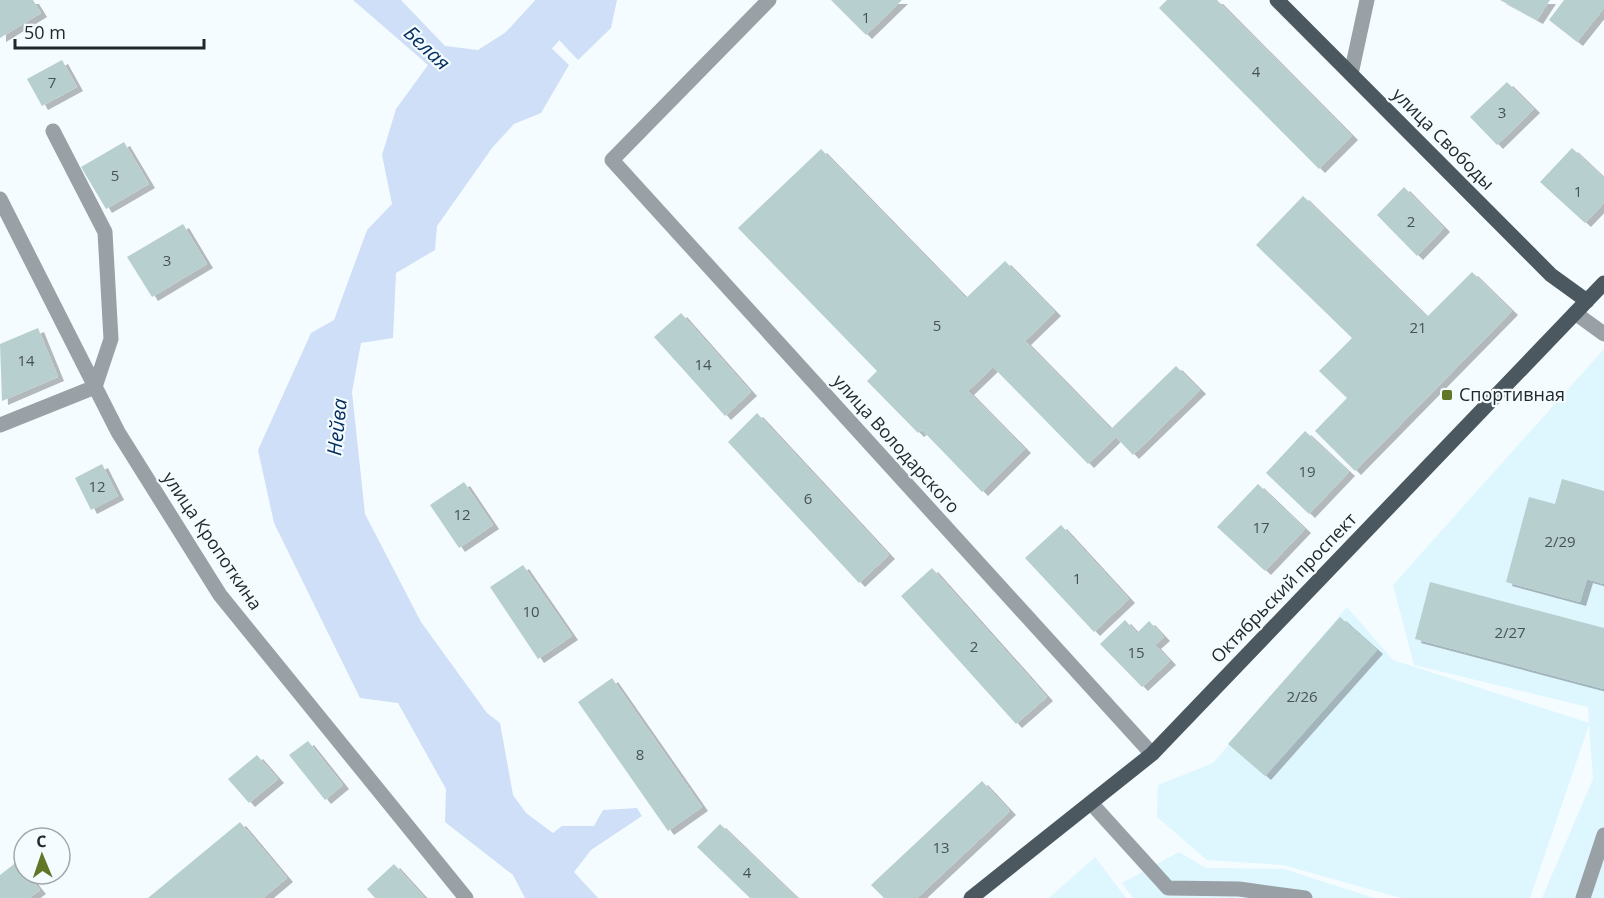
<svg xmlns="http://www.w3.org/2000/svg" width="1604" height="898" font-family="'Open Sans',sans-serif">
<defs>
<filter id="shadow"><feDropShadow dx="6" dy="4" stdDeviation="0" flood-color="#0004"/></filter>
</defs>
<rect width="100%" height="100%" fill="#f4fcff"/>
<!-- built -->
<path fill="#def6fe" d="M1604,349v549h-62l51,-119 -4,-54 -59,173h-129l-118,-33 -76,-5 -50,-43 1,-32 55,-22 134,-156 46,53 196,63 -1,-16 -174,-42 -21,-80z
M1179,852l27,16 78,1 90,29h-241l-11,-15z
M1095,857l31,41h-77z"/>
<!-- water -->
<path fill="#cedff7" d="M353,0h48l44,46 33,4 45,-29 46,44 -28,48 -27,11 -22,24 -55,78 -2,24 -39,23 -3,65 -32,5 -9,49 13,122 56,108 66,91 13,10 13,72 13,18 27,20 9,-7h32l9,-16 34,-2 5,8 -51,34 -17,22 24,26h-73l-12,-23 -68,-53 1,-33 -48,-86 -38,-5 -86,-175 -16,-73 53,-117 23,-13 33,-90 25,-26 -10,-49 14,-46 32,-44z
M555,0h62l-6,28 -33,32 -34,-36z"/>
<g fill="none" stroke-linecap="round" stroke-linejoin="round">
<!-- river -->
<path stroke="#cedff7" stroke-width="45" d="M494,78l72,-78"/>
</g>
<!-- building -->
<path fill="#b8cfd0" filter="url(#shadow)" d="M0,0h33l8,13 -41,25z
M831,0h71l-36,35z
M1167,0h50l135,136 -33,33 -160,-161z
M1500,0h50l-13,20z
M1564,0h40v8l-27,34 -28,-22z
M62,60l15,27 -35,19 -15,-27z
M1507,82l27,27 -37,36 -27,-28z
M124,142l25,42 -43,25 -25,-42z
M1572,148l32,30v25l-19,20 -45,-41z
M821,149l145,149 39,-37 50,51 -30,29 86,88 65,-63 24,24 -67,65 -17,-18 -28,27 -95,-97 -25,24 57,58 -43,43 -60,-62 -4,3 -51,-52 10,-10 -139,-143z
M1404,187l40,41 -27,28 -40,-41z
M1303,196l124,121 45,-45 40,39 -157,160 -40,-40 32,-33 -28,-27 33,-33 -96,-93z
M183,224l24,40 -55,33 -25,-40z
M681,313l70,79 -26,24 -71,-79z
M38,328l20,49 -56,24 -2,-57z
M757,413l132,142 -30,28 -131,-141z
M1305,431l44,41 -40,42 -43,-41z
M102,464l16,32 -27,14 -16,-32z
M1562,479l42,12v93l-17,-5 -7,23 -74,-20 23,-85 26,7z
M464,482l29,43 -34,23 -29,-43z
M1258,484l47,45 -40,42 -48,-44z
M1061,525l68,74 -35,33 -69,-74z
M523,565l49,71 -34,23 -48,-72z
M932,568l115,129 -31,27 -115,-128z
M1430,582l174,46v61l-189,-50z
M1340,617l37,33 -112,126 -37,-32z
M1125,620l12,13 12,-12 15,16 -9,8 15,16 -28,26 -42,-43z
M612,678l90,129 -34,24 -90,-129z
M308,741l35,44 -18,15 -36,-45z
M257,755l21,24 -29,24 -21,-24z
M982,781l28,30 -93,87h-33l-13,-13z
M240,822l47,56 -24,20h-115z
M720,824l77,74h-47l-53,-51z
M18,861l6,13h3l13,16 -11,8h-29v-23z
M394,864l31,34h-50l-8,-9z"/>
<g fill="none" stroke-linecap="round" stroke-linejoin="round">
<!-- minor -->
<path stroke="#9aa1a6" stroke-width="15" d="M769,0l-157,160 540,594
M1351,74l16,-74
M0,199l118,233 102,163 246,303
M1575,313l29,21
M0,425l95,-38 16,-48 -6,-107 -52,-101
M1091,803l77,85 71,1 66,9
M1583,898l21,-63"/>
<!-- major -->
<path stroke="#4c5860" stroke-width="15" d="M1277,0l274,275 36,26
M971,898l181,-144 452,-471"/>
</g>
<!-- markers -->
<rect fill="#617627" stroke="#f4fcff" stroke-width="2" x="1441" y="389" width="12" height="12" rx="3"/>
<g text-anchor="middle" stroke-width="4.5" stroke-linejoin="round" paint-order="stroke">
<!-- number labels -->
<g font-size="15" fill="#475255">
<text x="866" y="23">1</text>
<text x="1256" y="77">4</text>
<text x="52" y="88">7</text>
<text x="1502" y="118">3</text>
<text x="115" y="181">5</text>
<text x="1578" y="197">1</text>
<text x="1411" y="227">2</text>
<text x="167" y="266">3</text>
<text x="937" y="331">5</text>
<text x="1418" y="333">21</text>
<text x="26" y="366">14</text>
<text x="703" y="370">14</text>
<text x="1307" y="477">19</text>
<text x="97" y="492">12</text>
<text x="808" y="504">6</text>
<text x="462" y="520">12</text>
<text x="1261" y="533">17</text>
<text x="1560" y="547">2/29</text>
<text x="1077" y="584">1</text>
<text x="531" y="617">10</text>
<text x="1510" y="638">2/27</text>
<text x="974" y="652">2</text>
<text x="1136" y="658">15</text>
<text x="1302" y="702">2/26</text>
<text x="640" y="760">8</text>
<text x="941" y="853">13</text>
<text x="747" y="878">4</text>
</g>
<!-- street labels -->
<g font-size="18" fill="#21292c" stroke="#f4fcff">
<text transform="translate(1443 139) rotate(45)" y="6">улица Свободы</text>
<text transform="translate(896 444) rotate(48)" y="6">улица Володарского</text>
<text transform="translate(212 541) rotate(56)" y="6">улица Кропоткина</text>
<text transform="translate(1284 588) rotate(-46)" y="6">Октябрьский проспект</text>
</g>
<!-- poi labels -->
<g font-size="18" fill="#21292c" stroke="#f4fcff" text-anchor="start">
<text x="1459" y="401">Спортивная</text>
</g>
<!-- water labels -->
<g font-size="20" font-style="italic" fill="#042d5f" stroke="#f4fcff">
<text transform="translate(427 48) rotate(43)" y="7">Белая</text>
<text transform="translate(337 427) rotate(-84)" y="7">Нейва</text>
</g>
</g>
<!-- north arrow -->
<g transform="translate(42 856) rotate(358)"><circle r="28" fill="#f4fcff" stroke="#a0a8ab" stroke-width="1.5"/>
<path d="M0-4.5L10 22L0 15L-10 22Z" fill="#617627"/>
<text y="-9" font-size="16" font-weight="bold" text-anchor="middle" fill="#21292c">С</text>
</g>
<!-- scale -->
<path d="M15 39v9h189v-9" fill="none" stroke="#21292c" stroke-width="3"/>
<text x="24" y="39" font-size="18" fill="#21292c" stroke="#f4fcff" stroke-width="4.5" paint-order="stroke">50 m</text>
</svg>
